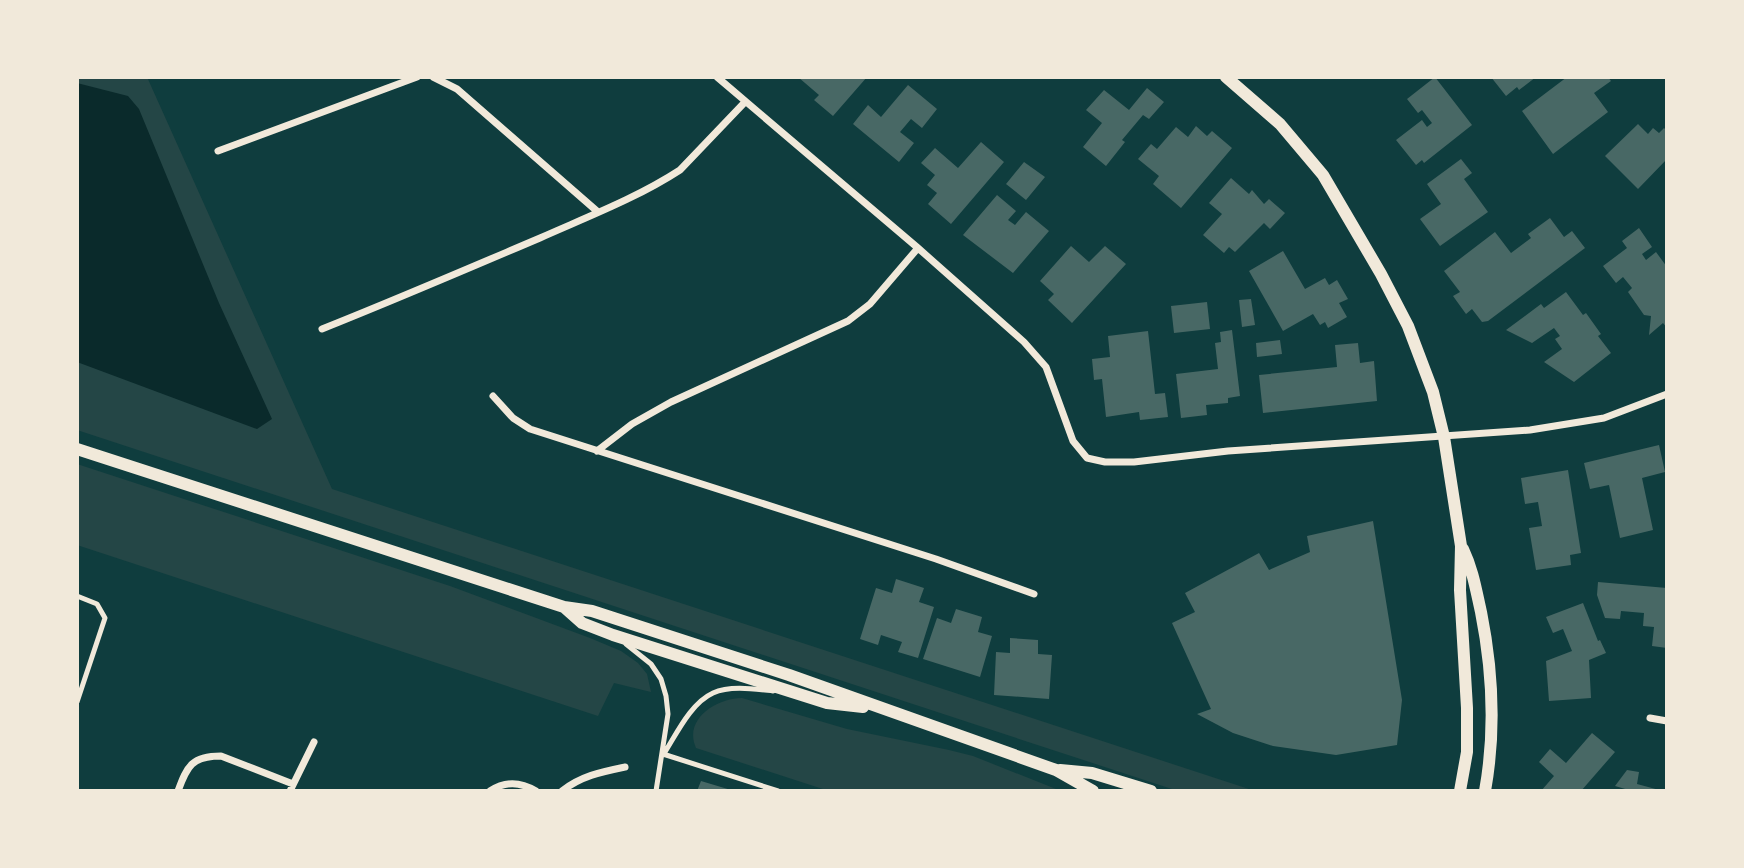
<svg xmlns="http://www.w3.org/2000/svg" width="1744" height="868" font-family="Lora,serif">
<rect width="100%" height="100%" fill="#0f3d3e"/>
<!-- green -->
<path fill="#244646" d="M77,77h70l185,412 923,302h-77l-1101,-361z
M77,464l373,122 140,52 31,13 17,12 9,11 4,18 -37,-9 -16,33 -521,-171z
M742,698l105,31 102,21 24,6 88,35h-232l-133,-43c-13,-29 21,-50 46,-50z"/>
<!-- water -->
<path fill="#0a2a2b" d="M77,83l51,13 11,13 80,194 53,116 -15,10 -180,-67z"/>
<!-- building -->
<path fill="#486865" d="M798,77h69l-34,39 -19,-16 5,-5z
M1435,77l37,48 -48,38 -2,-3 -6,5 -20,-25 26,-20 5,7 5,-4 -10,-13 -4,3 -11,-14z
M1491,77h45l-17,13 -2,-3 -11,9z
M1567,77h41l3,4 -17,12 14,19 -55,42 -31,-43z
M908,85l29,24 -15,19 -11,-9 -11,13 14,11 -15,19 -46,-38 15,-19 13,12z
M1147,88l17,14 -15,17 -6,-4 -21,25 3,2 -19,24 -23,-19 19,-24 -16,-13 18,-20 25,20z
M1638,124l10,10 5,-6 6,5 5,-5 3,3v28l-29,30 -33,-33z
M1196,126l11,10 5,-5 20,17 -51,60 -28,-24 6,-8 -21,-17 13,-15 6,5 19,-22 12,10z
M981,142l23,20 -53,62 -23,-20 9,-11 -10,-8 8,-10 -14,-12 14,-15 23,20z
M1461,159l11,14 -8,6 24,33 -48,34 -20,-27 21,-15 -14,-20z
M1024,162l21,15 -19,23 -20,-16z
M1231,178l18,16 3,-4 12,14 5,-5 16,14 -15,16 -6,-6 -29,29 -6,-5 -5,6 -21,-18 19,-21 -13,-11z
M997,195l19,16 -8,9 7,5 11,-13 23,19 -36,42 -50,-38z
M1550,218l14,19 8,-6 13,17 -97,73 -6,1 -10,-13 -6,5 -13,-18 7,-4 -16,-21 51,-39 16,21 20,-15 -3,-4z
M1639,228l13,19 -10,7 4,6 10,-8 11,15v61l-4,-5 -14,12 2,-19 -7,-1 -16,-23 4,-4 -9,-11 -7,6 -13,-17 24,-18 -5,-7z
M1071,246l18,16 16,-16 21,18 -54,59 -24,-23 6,-6 -14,-13z
M1283,251l22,38 20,-11 4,7 8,-5 11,19 -9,4 8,14 -19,11 -3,-6 -5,3 -7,-11 -30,17 -34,-60z
M1566,292l17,23 3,-2 15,21 -3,2 13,17 -37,29 -30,-20 18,-13 -7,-10 5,-3 -6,-8 -22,15 -26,-13 35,-26 3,4z
M1251,299l4,26 -13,2 -3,-27z
M1207,302l3,27 -36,4 -3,-27z
M1232,330l8,66 -12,2v5l-22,2 1,10 -26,3 -5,-44 42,-5 -3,-26 6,-1 -1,-10z
M1148,331l7,63 10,-1 3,24 -28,3 -1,-8 -33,5 -4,-38 -8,1 -2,-21 18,-2 -2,-21z
M1280,340l2,14 -25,3 -1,-14z
M1358,343l2,20 14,-2 3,40 -114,12 -4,-38 78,-8 -2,-22z
M1659,445l6,27 -23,6 11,52 -33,8 -11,-53 -19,4 -6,-26z
M1568,470l13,83 -11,2 1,10 -35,5 -7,-42 13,-2 -4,-24 -13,2 -4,-26z
M1373,521l29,179 -5,45 -61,10 -63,-9 -40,-13 -36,-19 14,-5 -39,-86 23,-11 -10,-19 74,-40 10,17 41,-18 -3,-16z
M896,579l28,9 -5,14 15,5 -16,51 -20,-6 4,-10 -21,-7 -3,10 -18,-6 16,-51 16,5z
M1598,582l69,6v60l-15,-2 2,-19 -11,-1 1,-13 -23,-2 -1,8 -15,-1 -8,-23z
M1583,603l15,38 2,-1 6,13 -17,7 2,38 -42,3 -3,-40 26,-10 -9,-22 -10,4 -7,-16z
M956,609l26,8 -4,15 14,4 -12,41 -57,-18 14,-41 14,5z
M1010,638l28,2v14l14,1 -3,44 -55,-4 2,-43 14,1z
M1592,733l23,19 -34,39h-40l13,-15 -15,-14 11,-13 16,14z
M1627,770l12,2 -2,12 26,7h-31l-17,-5z
M701,781l30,9v1h-34z"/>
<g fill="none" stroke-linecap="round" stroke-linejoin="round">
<!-- service -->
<path stroke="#f1e9da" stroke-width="5" d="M77,596l20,8 8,14 -28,84
M626,644l25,20 10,15 5,17 2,18 -12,77
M665,752c12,-19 26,-49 48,-59 17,-8 42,-4 60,-2
M663,754l115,37"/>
<!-- minor -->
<path stroke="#f1e9da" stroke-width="7" d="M433,77l24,12 141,123
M717,77l201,171 106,94 22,25 27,74 14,17 18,4h29l94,-11 302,-21 74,-12 63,-24
M218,151l199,-74
M322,329c73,-29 145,-60 218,-91 47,-21 97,-40 140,-68l65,-68
M493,396l20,22 17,11 406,130 98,35
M597,451l35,-27 39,-22 177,-81 22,-17 48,-56
M1650,718l17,3
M178,791c9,-25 14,-35 43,-35l72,28
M290,791l24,-49
M490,791c15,-10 31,-9 46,0
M562,791c19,-15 39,-19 63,-24"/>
<!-- tertiary -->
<path stroke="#f1e9da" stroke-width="12" d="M1226,77l54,47 43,51 58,99 27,52 25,66 11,45 17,109 -1,44 7,118v44l-7,39
M77,449l487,158 28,4 197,64 267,95 37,21
M1463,549c10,21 13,41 18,63 12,60 15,118 4,179
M564,607l18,16 31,12 214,68 36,4
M1060,770l32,3 59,18"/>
</g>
<!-- border -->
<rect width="1744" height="868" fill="none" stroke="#f1e9da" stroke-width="158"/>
</svg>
